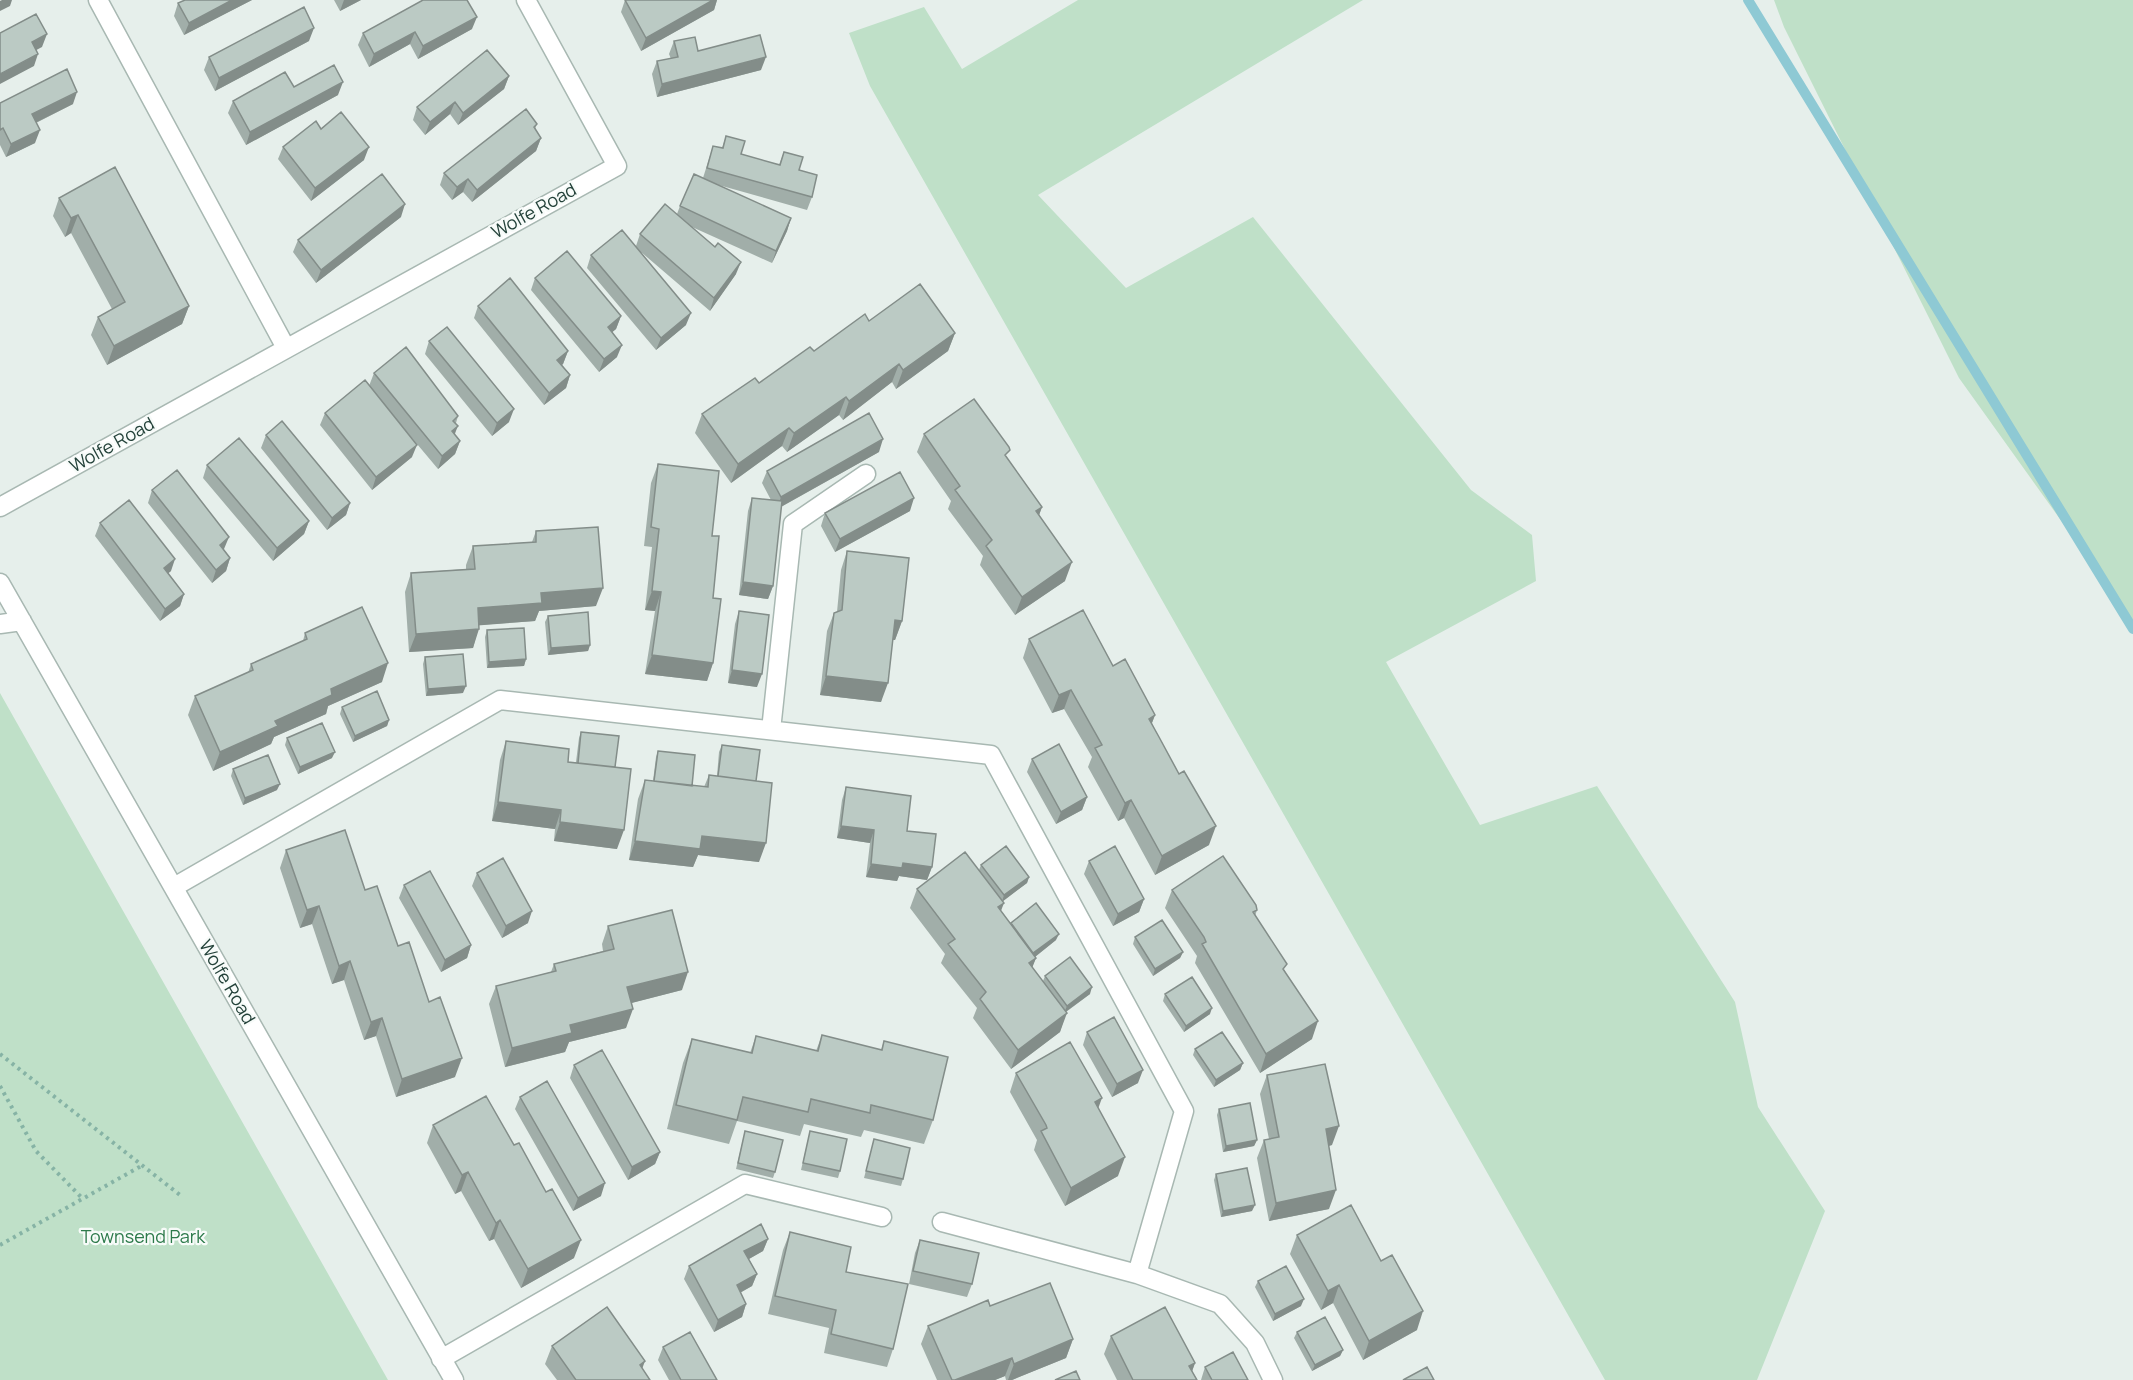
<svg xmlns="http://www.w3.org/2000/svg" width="2133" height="1380" font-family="Manrope,sans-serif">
<rect width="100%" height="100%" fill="#e6efeb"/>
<!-- green -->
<path fill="#bfe0c8" d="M1078,0h285l-325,195 88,93 127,-71 218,273 61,45 4,46 -150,81 94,163 117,-39 138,216 23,105 67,104 -68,169h-152l-735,-1294 -21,-53 75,-26 38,62z
M1774,0h359v621l-174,-243 -175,-351z
M0,693l388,687h-388z"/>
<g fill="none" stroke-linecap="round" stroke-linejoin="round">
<!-- stream -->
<path stroke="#8ec9d4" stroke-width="10" d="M1748,0l385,629"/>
<defs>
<path id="minor" d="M98,0l188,348
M0,507l617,-341 -91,-166
M0,583l454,797
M0,624l22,-3
M771,730l22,-206 73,-50
M174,887l326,-187 491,55 193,356 -47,163
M942,1222l195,52 83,30 35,39 18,37
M441,1359l304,-175 137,33"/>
</defs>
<!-- minor casing -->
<use href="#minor" stroke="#a8b8b2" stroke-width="21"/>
<!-- path -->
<path stroke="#86b3a5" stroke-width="4" stroke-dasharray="3 4.5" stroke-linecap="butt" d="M0,1054l180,141
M0,1086l36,65 46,47
M0,1245l143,-80"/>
<!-- minor -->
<use href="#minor" stroke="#fff" stroke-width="18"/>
</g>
<!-- wall -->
<path fill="#a1aea9" d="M252,0l-68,35 -10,-19 4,-13z
M334,0h27l-21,11z
M625,0h92l-3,10 -73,41 -20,-39z
M472,29l-54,30 -8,-15 -41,23 -11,-22 5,-12z
M309,41l-94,50 -11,-21 5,-13z
M674,41l24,10 63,19 -104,27 -5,-23 5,-13 14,-2 -2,-5z
M509,76l-5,13 -46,36 -8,-11 -25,21 -12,-15 4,-13z
M294,87l44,8 -92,50 -18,-32 5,-12z
M0,103l73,1 -37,19 -1,20 -29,14 -6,-12z
M537,124l-2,5 6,9 -5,13 -64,51 -9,-10 -11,8 -12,-15 4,-12z
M321,129l43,31 -53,41 -33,-42 5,-12z
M726,136l15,18 38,11 5,-13 15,18 13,27 -5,13 -92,-26 76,34 -4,13 -15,32 -80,-36 44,47 -26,37 -69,-59 45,73 -30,25 -69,-82 4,-13 45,-9 4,-12 37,-20 3,-8 23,-28 10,-32 9,2z
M59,198l130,108 -7,18 -75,41 -16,-30 7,-18 14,-8 -41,-76 -6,4 -12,-21z
M401,217l-85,66 -23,-31 5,-12z
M535,278l86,38 -5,13 -4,3 5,25 -18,15 -68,-82z
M478,306l90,45 -5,13 -1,1 8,10 -4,13 -22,17 -70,-87z
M869,321l86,12 -7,18 -52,38 -4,-7 -49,38 -4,-5 -52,37 -5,-6 -51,37 -36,-50 7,-19 57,-31z
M429,341l80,81 -17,14 -67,-82z
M374,373l84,43 -2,7 -1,12 5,6 -5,13 -17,15 -57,-68 31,56 -40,33 -52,-65 5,-12 44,-27z
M924,434l83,24 35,49 -3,8 26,66 -50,34 -35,-50 3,-9 -35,-47 3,-8 -34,-49z
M266,435l84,68 -4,12 -19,15 -66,-82z
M879,452l-98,55 -8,79 -5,13 -29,-4 9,-84 4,-13 19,2 -9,-17 5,-12z
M658,464l54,72 1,127 -6,18 -62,-7 10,-63 -10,-1 7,-63 -8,-1 7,-63z
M207,465l102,56 -5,13 -31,27 -70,-83z
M152,490l72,59v1l6,8 -4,13 -14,12 -64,-80z
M910,511l-75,41 -14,-26 4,-13z
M100,523l71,48 -3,2 16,21 -4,12 -20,15 -65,-85z
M536,531l60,75 -57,5 -4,10 -56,4 -6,23 -64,4 -4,-60 6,-19 55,-4v-4l7,-19 59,-4z
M847,551l55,70 -7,19h-2l-12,62 -61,-7 7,-64 7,-18 3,-1 4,-42z
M739,611l18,76 -29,-4 7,-59z
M548,616l42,29 -2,6 -40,4 -3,-33z
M487,630l39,29 -2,7 -37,2 -2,-31z
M305,633l77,49 -54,24 -2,8 -52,23 -3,7 -58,27 -25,-56 7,-19 53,-23 3,-9 52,-23z
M1029,639l84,27 42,49 -3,8 57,122 -54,30 -31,-57 -6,3 -30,-54 4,-10 -28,-48 -12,4 -29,-55z
M425,657l38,36 -37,3 -3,-32z
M342,707l47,13 -2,6 -34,16 -13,-28z
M581,732l34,35 2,82 -63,-8 1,-12 -63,-8 8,-61 6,-19 62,21h8l3,-24z
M287,738l45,20 -34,16 -13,-29z
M722,745l34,36 3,81 -61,-7 -5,12 -64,-7 9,-61 7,-19 8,1 3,-24 2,-6 34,35 12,1 5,-12 8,1 2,-24z
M1032,759l55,38 -5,13 -26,14 -29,-52z
M233,769l44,21 -34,15 -12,-29z
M846,787l61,44 25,36 -5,13 -28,-4 -2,5 -31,-4 4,-34 -33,-5 5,-38z
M286,850l79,40 33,56 57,131 -59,20 -20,-61 -12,4 -20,-60 -12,4 -20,-60 -12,4 -20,-60z
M1089,861l55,38 -5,13 -26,14 -29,-52z
M981,865l48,12 -2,6 -25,18 -1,10 9,13 1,-1 45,17 -21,17 1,1 -4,9 11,14 2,-5 45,18 -24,18 -6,20 -49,37 -38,-51 4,-10 -36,-45 4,-9 -35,-46 7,-19 62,-19z
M477,873l51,50 -26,15 -30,-52z
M404,885l67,60 -4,13 -26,14 -42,-74z
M1172,890l85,20 -2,6 30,55 27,68 -52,34 -65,-110 2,-7 -32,-48z
M608,926l74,64 -51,13 -5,25 -57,14 -4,10 -60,15 -16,-63 7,-18 55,-14 3,-8 49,-13 -1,-7z
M1135,937l48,15 -3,6 -27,18 -20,-32z
M1165,994l45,20 -26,18 -21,-31z
M1087,1032l51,51 -26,14 -29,-52z
M822,1035l59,15 3,-9 49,79 -9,24 -60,-14 -3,7 -57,-13 -4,12 -63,-15 -8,23 -62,-15 16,-66 9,-24 58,14 6,-17 60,15z
M1195,1049l48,14 -3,7 -26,17 -21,-32z
M574,1065l86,87 -5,12 -27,16 -58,-102z
M1016,1073l82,35 20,68 -53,30 -31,-56 3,-10 -27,-48z
M1267,1075l65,70 -3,1v63l-60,12 -12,-63 7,-18 5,-1 -9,-45z
M520,1097l81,99 -28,15 -58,-102z
M1219,1109l38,31 -3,6 -31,6 -6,-37z
M433,1125l141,133 -53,30 -27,-49 -5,2 -28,-50 -6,3 -28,-51z
M745,1131l30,41 -2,6 -37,-9z
M810,1131l30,40 -2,7 -37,-8z
M874,1139l29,40 -2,7 -37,-8z
M1216,1174l36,37 -31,6 -7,-37z
M790,1232l56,40 47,77 -6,18 -63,-14 5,-25 -61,-14 15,-64z
M1297,1235l120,95 -54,30 -30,-57 -12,7 -31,-56z
M768,1239l-5,12 -14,8 8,15 -5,12 -12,7 6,11 -4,13 -28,15 -30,-53 5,-13z
M920,1240l52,44 -5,13 -58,-13 6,-31z
M1258,1281l43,25 -28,15 -18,-34z
M990,1306l83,33 -7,19 -54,22h-6l-1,-4 -10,4h-58l-16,-36 7,-18z
M1297,1332l46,18 -3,6 -28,15 -18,-33z
M1111,1336l84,27 -3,8 5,9h-80l-13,-26z
M552,1346l90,23 8,11h-93l-12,-16z
M663,1347l54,33h-48l-11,-20z
M1205,1367l43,13h-47z"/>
<!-- shaded-wall -->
<path fill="#838d89" d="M2,0h10l-2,6 -10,5v-10z
M232,0h20l-68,35 5,-12z
M344,0h17l-21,11z
M713,0h4l-3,10 -73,41 5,-13z
M477,17l-5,12 -54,30 5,-13z
M314,28l-5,13 -94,50 4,-13z
M415,32l-5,12 -41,23 5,-13z
M47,34l-5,13 -15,8 5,-13z
M38,54l-4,12 -34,18v-10z
M766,57l-5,13 -104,27 5,-13z
M509,76l-5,13 -46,36 5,-12z
M343,82l-5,13 -92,50 4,-13z
M77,92l-4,12 -46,23 5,-13z
M455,102l-5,12 -25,21 5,-13z
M40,130l-5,13 -29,14 5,-13z
M541,138l-5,13 -64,51 5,-12z
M369,147l-5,13 -53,41 4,-13z
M468,179l-5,13 -11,8 5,-13z
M405,204l-4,13 -85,66 5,-13z
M78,215l-7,18 -6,4 6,-19z
M791,218l-4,13 -15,32 4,-12z
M741,262l-5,12 -26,37 4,-13z
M189,306l-7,18 -75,41 7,-19z
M691,313l-5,12 -30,25 5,-12z
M621,316l-5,13 -13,11 5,-13z
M955,333l-7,18 -52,38 7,-19z
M622,345l-5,12 -18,15 5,-13z
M568,351l-5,13 -10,8 4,-12z
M899,364l-7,18 -49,38 6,-19z
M570,375l-4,13 -22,17 5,-12z
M846,397l-7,18 -52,37 7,-19z
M514,409l-5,13 -17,14 5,-13z
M458,426l-5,12 -1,-7z
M789,428l-7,18 -51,37 7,-19z
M883,439l-4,13 -102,57 4,-12z
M460,441l-5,13 -17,15 4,-13z
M417,445l-5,12 -40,33 4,-13z
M914,498l-4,13 -75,41 5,-13z
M350,503l-4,12 -19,15 5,-12z
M1042,507l-7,19 1,-15z
M309,521l-5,13 -31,27 4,-13z
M229,537l-5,12 -9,9 5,-13z
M230,558l-4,13 -14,12 4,-13z
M175,559l-4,12 -12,10 5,-13z
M1072,562l-7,19 -50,34 7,-18z
M743,582l30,4 -5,13 -29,-4z
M603,588l-7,18 -57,5 -4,10 -64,5 7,-18 63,-15z
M652,591l9,1 -6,19 -10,-1z
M184,594l-4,12 -20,15 5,-12z
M895,620l7,1 -7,19 -7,-1z
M479,629l-6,19 -64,4 7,-18z
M590,645l-2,6 -40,4 3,-7z
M652,655l61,8 -6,18 -62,-7z
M526,659l-2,7 -37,2 2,-6z
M388,663l-6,19 -54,24 -2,8 -52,23 -3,7 -58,27 7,-19 111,-63z
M732,670l30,4 -5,13 -29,-4z
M826,676l62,7 -7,19 -61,-7z
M466,686l-3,7 -37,3 2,-7z
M1071,690l-7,19 -12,4 7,-18z
M1155,715l-7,18 1,-14z
M389,720l-2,6 -34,16 2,-6z
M335,752l-3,6 -34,16 2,-7z
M280,784l-3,6 -34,15 2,-7z
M1087,797l-5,13 -26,14 5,-12z
M1131,800l-7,18 -6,3 7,-18z
M498,802l63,8 -6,19 -63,-8z
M560,822l64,8 -7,19 -63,-8z
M841,826l33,4 -4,13 -33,-5z
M1216,826l-7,19 -54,30 7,-19z
M702,836l64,7 -7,19 -61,-7 -5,12 -64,-7 6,-19z
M903,863l29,4 -5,13 -28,-4 -2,5 -31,-4 5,-13z
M1029,877l-2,6 -25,19 2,-7z
M1144,899l-5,13 -26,14 5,-12z
M1004,903l-7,18 1,-14z
M319,906l-7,18 -12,4 7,-18z
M532,911l-4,12 -26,15 4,-12z
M1059,934l-3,6 -25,20 2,-7z
M471,945l-4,13 -26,14 4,-12z
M1183,952l-3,6 -27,18 2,-7z
M1036,958l-7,18v-13z
M350,961l-6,19 -12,4 7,-18z
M688,972l-6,18 -62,16 7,-19z
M1092,987l-2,7 -26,19 3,-7z
M1212,1008l-2,6 -26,18 2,-6z
M633,1009l-7,19 -57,14 -4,10 -60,15 7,-19 58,-23z
M1067,1013l-7,19 -49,37 7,-19z
M382,1018l-6,18 -12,4 7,-18z
M1318,1021l-6,18 -52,34 6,-19z
M462,1058l-7,19 -59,20 6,-18z
M1243,1063l-3,7 -26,17 2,-7z
M1143,1070l-5,13 -26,14 5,-13z
M1102,1098l-7,19v-15z
M1339,1126l-7,19 -13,3 7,-19z
M1257,1140l-3,6 -31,6 3,-6z
M660,1152l-5,12 -27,16 4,-13z
M1125,1157l-7,19 -53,30 6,-18z
M468,1172l-7,19 -6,3 7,-19z
M605,1183l-4,13 -28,15 5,-13z
M1336,1190l-7,19 -60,12 7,-18z
M1255,1205l-3,6 -31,6 2,-6z
M500,1220l-6,19 -5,2 7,-18z
M768,1239l-5,12 -23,13 4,-13z
M581,1240l-7,18 -53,30 7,-19z
M757,1274l-5,12 -20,11 5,-12z
M1339,1285l-6,18 -12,7 7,-19z
M1304,1299l-3,7 -28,15 2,-7z
M746,1304l-4,13 -28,15 4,-12z
M1423,1311l-6,19 -54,30 6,-19z
M1073,1339l-7,19 -54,22h-4l6,-16z
M1343,1350l-3,6 -28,15 3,-6z
M1012,1358l-7,18 -10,4h-40z
M645,1361l-7,19 2,-15z
M1195,1363l-6,17v-14z"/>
<!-- building -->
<path fill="#bbcac4" stroke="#838d89" stroke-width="1.5" d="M185,0h47l-43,23 -11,-20z
M423,0h44l10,17 -54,29 -8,-14 -41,22 -11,-21z
M625,0h88l-67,38z
M304,7l10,21 -95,50 -10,-21z
M36,14l11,20 -15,8 6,12 -38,20v-41z
M760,35l6,22 -104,27 -5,-23 21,-4 -4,-16 21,-4 3,14z
M487,50l22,26 -46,37 -8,-11 -25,20 -13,-15z
M334,65l9,17 -93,50 -17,-31 52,-29 9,15z
M67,69l10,23 -45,22 8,16 -29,14 -8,-16 -3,2v-27z
M526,109l11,15 -3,3 7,11 -64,52 -9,-11 -11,8 -13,-14z
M341,112l28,35 -54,41 -32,-41 33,-26 5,8z
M726,136l19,5 -4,13 39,11 4,-13 19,5 -4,13 18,5 -5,22 -105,-29 6,-22 10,2z
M115,167l74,139 -75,40 -16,-29 27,-15 -47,-87 -7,3 -12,-20z
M382,174l23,30 -84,66 -23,-30z
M694,174l97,44 -15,33 -96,-45z
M665,204l50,43 3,-4 23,19 -27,36 -74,-64z
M622,230l69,83 -30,25 -70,-83z
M567,251l54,65 -13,11 14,18 -18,14 -69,-81z
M510,278l58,73 -11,9 13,15 -21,18 -71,-87z
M920,284l35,49 -52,37 -4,-6 -50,37 -3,-4 -52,36 -5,-5 -51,36 -36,-50 53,-36 4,5 51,-36 4,4 51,-37 4,7z
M447,327l67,82 -17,14 -68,-82z
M406,347l52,69 -5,5 5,5 -6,5 8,10 -18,15 -68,-83z
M365,380l52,65 -41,32 -51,-64z
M974,399l35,48 1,3 -5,5 37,52 -6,4 36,51 -50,35 -36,-51 6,-6 -37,-50 5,-4 -36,-52z
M869,413l14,26 -102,58 -14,-26z
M282,421l68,82 -18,15 -66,-83z
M239,438l70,83 -32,27 -70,-83z
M658,464l61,7 -7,65h7l-6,62 8,1 -8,64 -61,-8 9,-63 -9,-1 7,-62 -8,-2z
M177,470l52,67 -9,8 10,13 -14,12 -64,-80z
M900,472l14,26 -74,41 -15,-26z
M752,498l30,3 -9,85 -30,-4z
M129,500l46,59 -11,9 20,26 -19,15 -65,-86z
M598,527l5,61 -62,5 1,10 -64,5 1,21 -63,5 -5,-61 64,-4 -2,-23 63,-4v-11z
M847,551l62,7 -7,63 -7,-1 -7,63 -62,-7 8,-63 8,-3z
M362,607l26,56 -57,26 1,6 -57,26 3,5 -58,26 -25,-56 58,-26 -2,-6 56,-25 -2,-6z
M1083,610l30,56 12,-7 30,56 -6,4 10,18 20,37 5,-3 32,55 -54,30 -31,-56 -6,3 -30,-55 7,-3 -31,-55 -12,5 -30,-56z
M739,611l30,4 -7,59 -30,-4z
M588,612l2,33 -39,3 -3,-32z
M524,628l2,31 -37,3 -2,-32z
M463,654l3,32 -38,3 -3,-32z
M377,691l12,29 -34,16 -13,-29z
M322,723l13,29 -35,15 -13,-29z
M581,732l38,4 -4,31 -37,-4z
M506,741l63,8 -1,13 63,7 -7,61 -64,-8 1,-12 -63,-8z
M1059,744l28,53 -26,15 -29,-53z
M722,745l38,5 -4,31 -38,-5z
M658,751l37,4 -3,31 -38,-5z
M268,755l12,29 -35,14 -12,-29z
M709,775l63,8 -6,60 -64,-7 -2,13 -65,-8 10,-61 63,7z
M846,787l65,9 -4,35 29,3 -4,33 -29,-4 -1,5 -31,-4 3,-34 -33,-4z
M345,830l20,60 12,-4 21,60 11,-4 20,60 11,-5 22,61 -60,21 -20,-61 -11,4 -21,-61 -11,5 -20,-60 -12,4 -21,-60z
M1006,846l23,31 -25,18 -23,-30z
M1115,846l29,53 -26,15 -29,-53z
M965,852l39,51 -6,4 38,51 -7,5 38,50 -49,37 -38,-51 6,-7 -38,-48 7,-5 -38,-50z
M1223,856l33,49 1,5 -4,2 34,52 -4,5 35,52 -52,33 -64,-110 4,-2 -2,-5 -32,-47z
M503,858l29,53 -26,15 -29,-53z
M430,871l41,74 -26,15 -41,-75z
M1036,903l23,31 -26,19 -22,-30z
M672,910l16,62 -61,15 6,22 -63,16 2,8 -60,15 -16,-62 60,-15 -2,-7 60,-15 -6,-23z
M1162,920l21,32 -28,17 -20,-32z
M1070,957l22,30 -25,19 -22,-30z
M1192,977l20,31 -26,18 -21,-32z
M1114,1017l29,53 -26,14 -30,-52z
M1222,1032l21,31 -27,17 -21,-31z
M822,1035l60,15 2,-9 64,16 -15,63 -62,-15 -1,8 -59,-14 -3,13 -65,-15 -6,23 -61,-15 16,-66 60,14 4,-17 62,15z
M1070,1042l32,56 -7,4 30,55 -54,31 -30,-57 6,-3 -1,-3 -30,-52z
M602,1050l58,102 -28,15 -58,-102z
M1325,1064l14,62 -13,3 10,61 -60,13 -12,-63 15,-3 -12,-62z
M547,1081l58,102 -27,15 -58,-101z
M486,1096l28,49 5,-2 27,49 6,-3 29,51 -53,29 -28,-49 -4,3 -28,-51 -6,3 -29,-50z
M1250,1103l7,37 -31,6 -7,-37z
M745,1131l38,9 -8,32 -37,-9z
M810,1131l37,8 -7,32 -37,-8z
M874,1139l36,9 -7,31 -37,-8z
M1247,1168l8,37 -32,6 -7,-37z
M1351,1205l30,56 11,-6 31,56 -54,30 -30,-56 -11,6 -31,-56z
M761,1224l7,15 -24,12 13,23 -20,11 9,19 -28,16 -29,-54z
M790,1232l61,15 -5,25 62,12 -15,65 -62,-15 5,-24 -61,-14z
M920,1240l59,13 -7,31 -59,-13z
M1286,1266l18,33 -29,15 -17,-33z
M1050,1283l23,56 -59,25 -2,-6 -57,22h-3l-24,-54 60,-26 2,6z
M607,1307l38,54 -5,4 10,15h-74l-24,-34z
M1165,1307l30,56 -6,3 8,14h-64l-22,-44z
M1325,1317l18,33 -28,15 -18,-33z
M690,1332l27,48h-36l-18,-33z
M1233,1352l15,28h-36l-7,-13z
M1427,1367l7,13h-31z
M1076,1371l4,9h-25z"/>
<g text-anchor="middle" stroke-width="4.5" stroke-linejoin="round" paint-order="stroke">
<!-- street labels -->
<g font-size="18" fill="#24423a" stroke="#f7fbf9">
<text transform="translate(534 211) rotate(-29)" y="6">Wolfe Road</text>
<text transform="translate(112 445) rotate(-29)" y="6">Wolfe Road</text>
<text transform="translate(227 982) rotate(60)" y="6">Wolfe Road</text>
</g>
<!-- park labels -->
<g font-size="18" fill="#2d7a4b" stroke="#f7fbf9">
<text x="143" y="1243">Townsend Park</text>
</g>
</g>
</svg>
